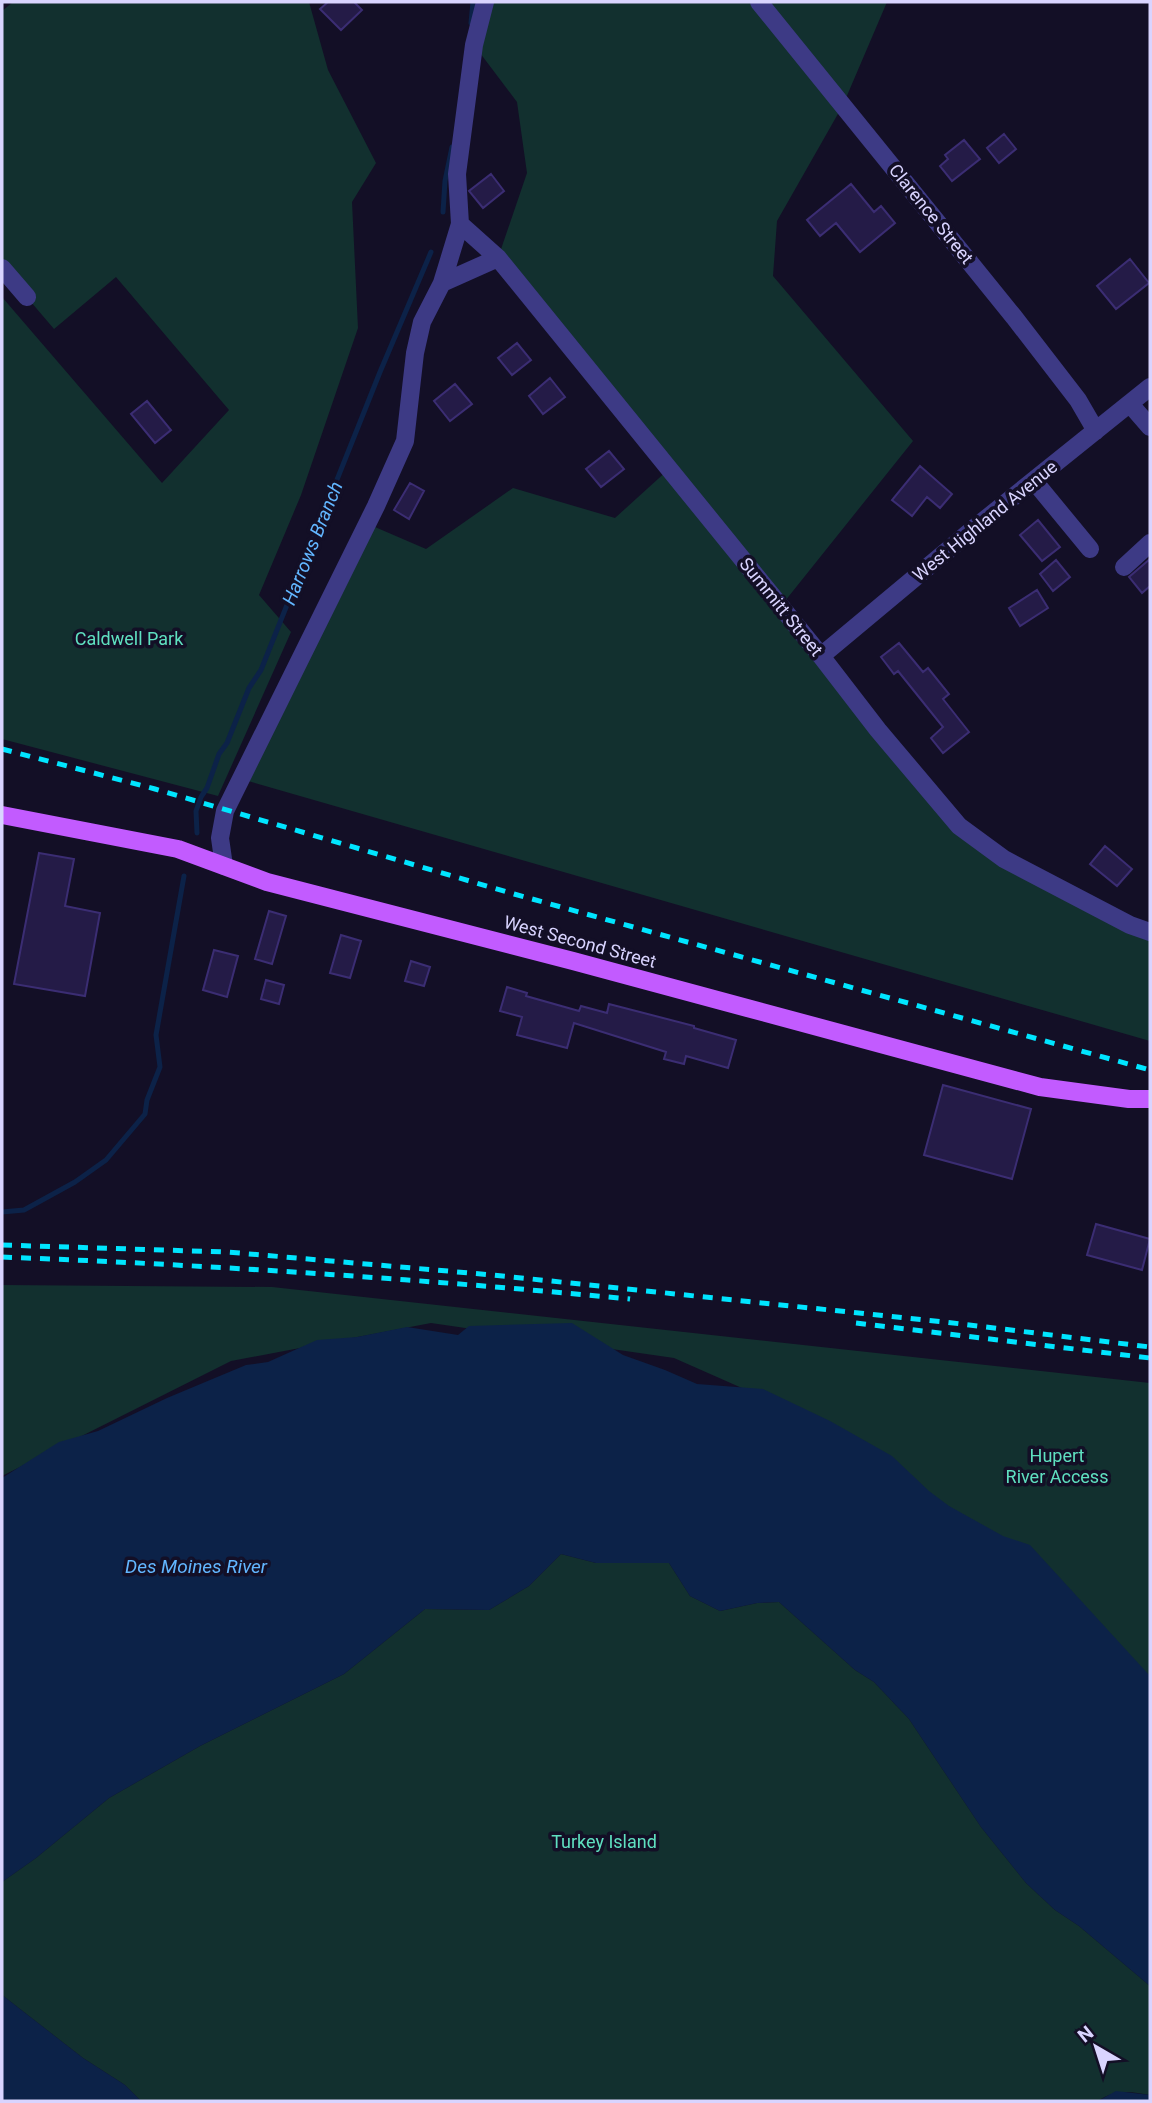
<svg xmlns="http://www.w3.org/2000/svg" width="1152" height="2103" font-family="Roboto,sans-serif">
<rect width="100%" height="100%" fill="#130f26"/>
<!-- green -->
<path fill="#12302f" d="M13,2h296l19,68 48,93 -24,39 6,126 -57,167 -42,100 32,37 -73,164 -216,-57v-442l160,186 67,-73 -113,-133 -62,52 -52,-61v-257z
M485,2h402l-44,103 -66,116 -4,55 140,165 -132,165 178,220 191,106v109l-909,-262 127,-255 58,25 87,-61 102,30 54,-49 -171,-211 29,-85 -10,-71 -43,-57z
M2,1285l270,2 878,96v330l-338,-294 -138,-61 -243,-35 -200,38 -229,115z
M561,1554l35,9h73l21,33 30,15 37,-8 22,-1 76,68 19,12 35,37 72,108 45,56 29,27 24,16 71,60v109c-20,-4 -35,-6 -52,6h-957l-16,-16 -42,-27 -81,-63v-113l34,-24 73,-60 91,-52 144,-72 81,-65 64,1 40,-24z"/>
<!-- water -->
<path fill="#0c2248" d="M572,1323l51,32 42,15 32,14 66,5 67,32 62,35 37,35 20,15 54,30 27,9 120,131v310l-71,-60 -24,-16 -29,-27 -45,-56 -72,-108 -35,-37 -19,-12 -76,-68 -22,1 -37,8 -30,-15 -21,-33h-73l-35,-9 -32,32 -40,24 -64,-1 -81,65 -144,72 -91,52 -73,60 -34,24v-404l57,-36 39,-11 69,-33 79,-33 22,-3 49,-22 40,-3 50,-10 51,8 11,-9z
M2,1995l81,63 42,27 16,16h-139z
M1116,2091l34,4v6h-52z"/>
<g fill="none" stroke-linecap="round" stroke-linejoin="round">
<!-- stream -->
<path stroke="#0c2248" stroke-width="5" d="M471,23l2,-21
M443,212l2,-31 7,-34
M197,833l-1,-22 5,-14 6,-9 12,-34 8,-11 22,-55 12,-18 119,-298 51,-120
M2,1212l22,-2 51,-28 31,-22 39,-46 2,-14 13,-33 -4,-32 28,-159"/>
</g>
<!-- building -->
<path fill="#241b47" stroke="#3b2d73" stroke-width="2" d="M328,2h26l8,8 -21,20 -21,-21z
M1004,134l12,15 -17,14 -12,-15z
M964,140l16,19 -28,22 -12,-15 8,-7 -3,-4z
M491,174l13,17 -21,17 -14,-17z
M851,184l23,28 7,-6 14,17 -35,29 -24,-29 -16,13 -13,-16z
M1130,259l19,24 -33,26 -19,-23z
M517,343l14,17 -19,15 -14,-17z
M550,378l15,19 -22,17 -14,-18z
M455,384l17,20 -22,17 -16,-20z
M147,401l24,29 -16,13 -24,-29z
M609,451l15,18 -23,18 -15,-18z
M920,466l32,28 -12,14 -13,-11 -15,19 -20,-16z
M410,483l14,8 -15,28 -15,-9z
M1038,520l22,27 -18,14 -22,-26z
M1150,559v27l-8,7 -13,-16z
M1056,560l14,17 -17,14 -13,-17z
M1037,590l11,18 -28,18 -11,-18z
M899,643l24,29 5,-4 21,26 -6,5 26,33 -26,21 -12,-15 12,-11 -45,-56 -4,3 -13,-17z
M1105,846l27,23 -15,17 -27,-22z
M39,853l35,6 -9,47 35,7 -15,83 -71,-12z
M269,911l17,5 -14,48 -17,-5z
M341,935l20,6 -11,37 -20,-5z
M214,950l24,6 -11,41 -24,-7z
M411,961l19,6 -6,19 -19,-5z
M266,980l18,5 -5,19 -18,-5z
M507,987l20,6 -1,3 53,15 2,-5 26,7 2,-9 85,22v2l42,12 -8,28 -42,-12 -2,8 -20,-5 2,-7 -92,-29 -7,25 -50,-13 5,-18 -22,-6z
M943,1085l88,24 -19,70 -88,-24z
M1096,1224l54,15 -8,31 -55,-15z"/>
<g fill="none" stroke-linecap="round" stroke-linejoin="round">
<!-- minor -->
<path stroke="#3d3a85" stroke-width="18" d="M759,2l255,315 64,83 18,31
M460,224l38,34 323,398 57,74 81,96 45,33 126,66 20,7
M2,268l25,29
M442,283l56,-25
M1130,404l20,23
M1034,481l56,68
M1124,567l26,-24
M821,656l151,-126 178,-143
M224,866l-4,-28 5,-27 151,-305 29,-65 10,-88 7,-31 20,-39 18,-59 -3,-50 17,-129 11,-43"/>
<!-- major -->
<path stroke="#c25bff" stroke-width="18" d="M2,815l176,34 89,33 306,79 467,126 89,12h21"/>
<!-- rail -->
<path stroke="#00e5ff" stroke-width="5" stroke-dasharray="10 9" stroke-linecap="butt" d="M2,749l153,40 359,105 636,176
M2,1245l225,7 266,23 452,47 205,25
M2,1257c210,8 419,22 628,42
M856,1323l294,35"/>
</g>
<g text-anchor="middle" stroke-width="7" stroke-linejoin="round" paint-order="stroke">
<!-- street labels -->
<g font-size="18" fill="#d9d4ff" stroke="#130f26">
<text transform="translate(931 214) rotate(51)" y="6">Clarence Street</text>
<text transform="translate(985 521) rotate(-39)" y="6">West Highland Avenue</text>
<text transform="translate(781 607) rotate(51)" y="6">Summitt Street</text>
<text transform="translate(580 942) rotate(15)" y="6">West Second Street</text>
</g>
<!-- park labels -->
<g font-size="18" fill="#5fe0c0" stroke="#130f26">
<text x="129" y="645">Caldwell Park</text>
<text x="1057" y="1462">Hupert<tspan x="1057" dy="21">River Access</tspan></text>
<text x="604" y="1848">Turkey Island</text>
</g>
<!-- water labels -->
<g font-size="19" font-style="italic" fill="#62b6ff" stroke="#130f26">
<text transform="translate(312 543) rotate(-68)" y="7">Harrows Branch</text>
<text x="196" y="1573">Des Moines River</text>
</g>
</g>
<!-- border -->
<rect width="1152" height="2103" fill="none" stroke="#d9d4ff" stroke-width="7"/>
<!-- north arrow -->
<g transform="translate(1096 2047) rotate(321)" stroke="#130f26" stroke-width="5" paint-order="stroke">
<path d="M0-5L12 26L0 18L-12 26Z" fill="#d9d4ff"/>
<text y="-10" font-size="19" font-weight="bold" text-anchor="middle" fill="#d9d4ff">N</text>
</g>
</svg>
